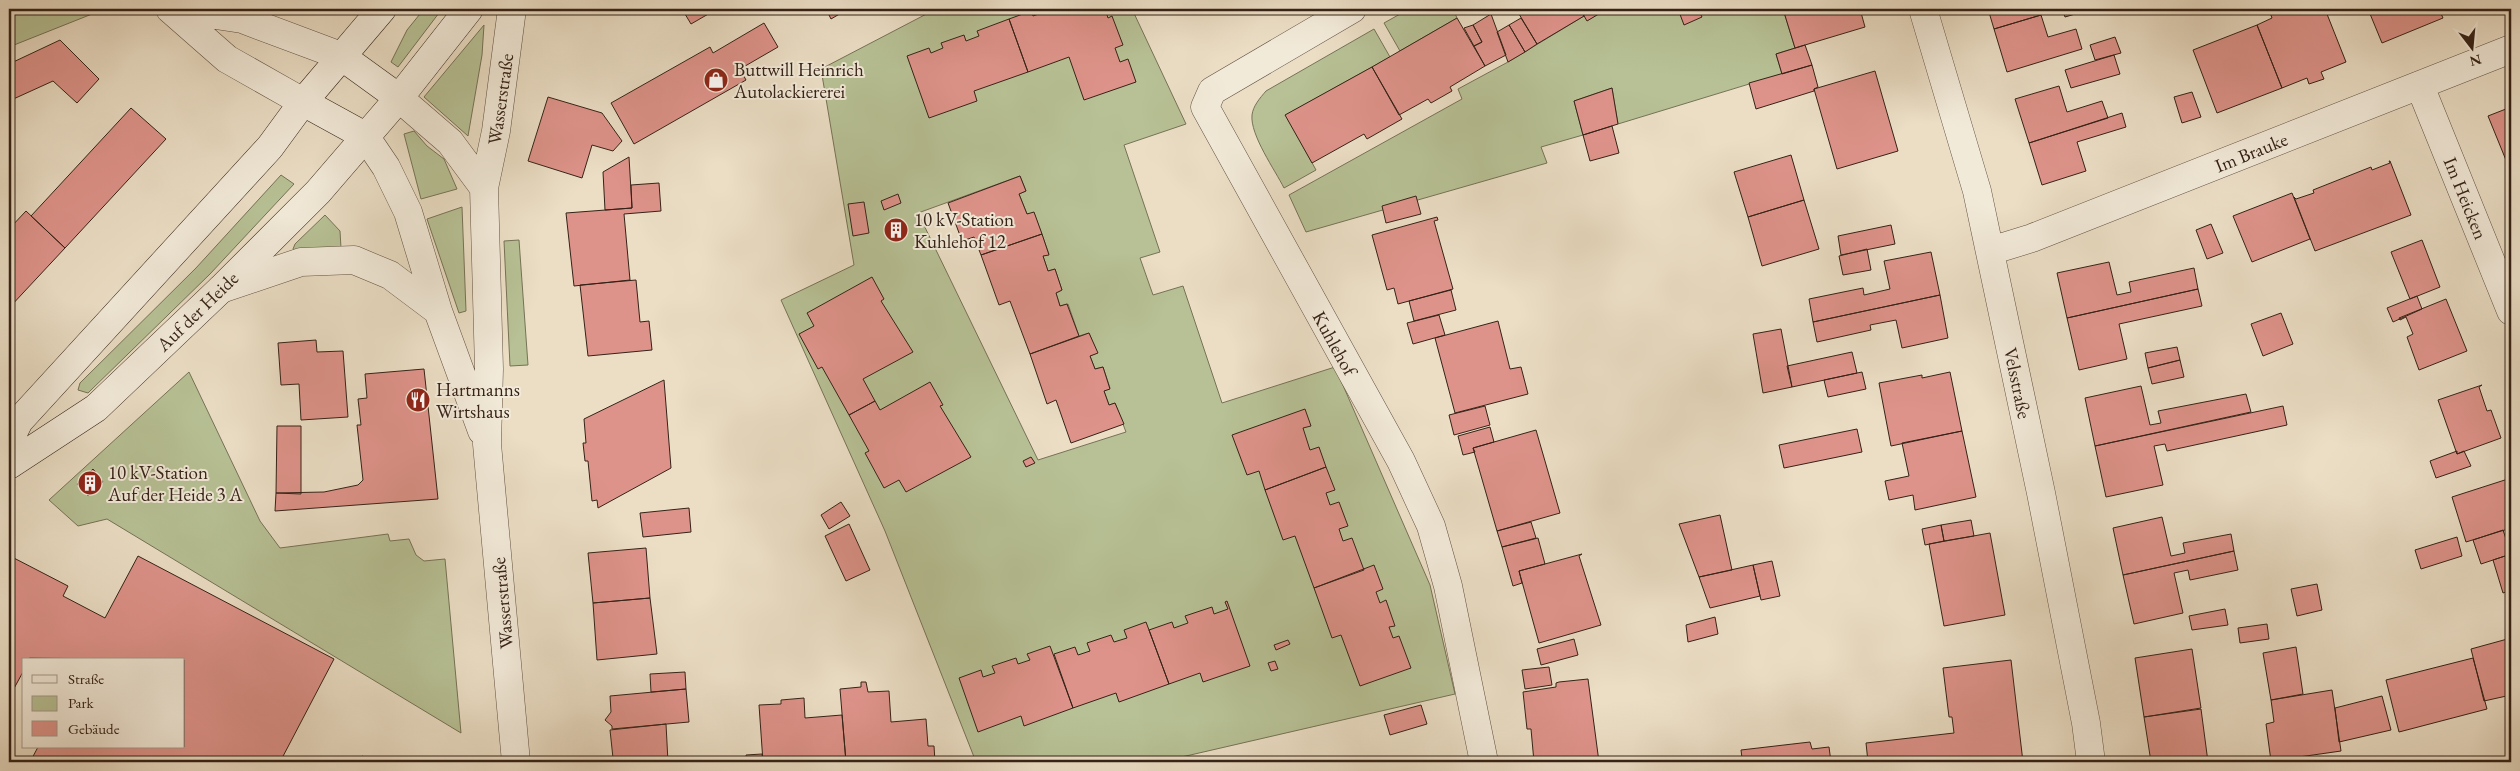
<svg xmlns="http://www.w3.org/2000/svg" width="2520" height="771" font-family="'EB Garamond',serif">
<rect width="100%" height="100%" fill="#ebdec5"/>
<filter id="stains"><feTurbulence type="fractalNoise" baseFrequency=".004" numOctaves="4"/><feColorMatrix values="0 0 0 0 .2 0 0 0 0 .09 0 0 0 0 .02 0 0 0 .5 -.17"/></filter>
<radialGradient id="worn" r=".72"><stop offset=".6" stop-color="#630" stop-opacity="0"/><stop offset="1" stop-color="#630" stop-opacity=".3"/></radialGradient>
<!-- green -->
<path fill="#b7c195" stroke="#767256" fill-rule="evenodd" d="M9,9h71l12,5 -83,33z
M424,9h18l-44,58 -7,-5 16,-32z
M936,9h196l54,115 -62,21 36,107 -20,6 13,37 30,-9 39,117 113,-36 95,218 25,109 -295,68h-184l-91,-231 -104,-231 73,-35 -33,-196zM1020,176l6,15 -7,3 8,20 7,-1 15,41 -6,2 5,15 7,-2 7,21 -6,3 4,13 8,-2 11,32 10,-3 8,20 -7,3 5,13 8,-2 7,21 -6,3 5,14 6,-2 11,29 -88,28 -120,-247z
M1409,9h44l4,9 -57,33 -16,-28z
M1607,9h176l12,39 -19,6 6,20 -164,50 -6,-36 -38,13 9,34 -42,12 6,16 -241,69 -17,-37 173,-96 -4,-10 50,-27 76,-46 4,4z
M484,25l-2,30 -14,81 -44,-39z
M1374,29l16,28 -104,58 30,55 -32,18c-9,-18 -34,-53 -32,-73 1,-9 8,-17 14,-24z
M414,131l13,15 17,13 13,30 -36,10 -17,-65z
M281,175l13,9 -84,90 -122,119 -10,-3 2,-7 116,-115z
M462,207l4,104 -7,2 -32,-94z
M325,215l15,16 1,17 -44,4 -4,-3 2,-5z
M519,240l9,125 -18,1 -6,-125z
M189,372l71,149 20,27 108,-14 2,7 19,-2 7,16 8,6 21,-2 16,174 -354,-214 -29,7 -29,-26z"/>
<!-- building -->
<path fill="#de938a" stroke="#352217" d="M682,9h35l-26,15z
M826,9h22l-17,10z
M1043,9h62l3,9 4,-2 11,29 -8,3 5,14 8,-3 8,23 -52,18 -15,-43 -41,15 -19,-53 22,-8 2,5 11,-4z
M1516,9h64l4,7 -47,28z
M1580,9h27l-20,12z
M1678,9h20l4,8 -18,8z
M1783,9h77l5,18 -70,21z
M1988,9h52l1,6 -47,14z
M2062,9h30l-27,8z
M2272,9h53l21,53 -25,10 3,7 -15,5 -2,-6 -25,10 -25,-63 15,-7 -3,-8z
M2368,9h71l4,9 -61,25z
M2439,9h16l-14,6z
M1491,14l15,41 -21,11 -11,-20 8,-4 -9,-17z
M2041,15l7,22 28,-8 6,20 -75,23 -13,-43z
M1457,18l28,48 -35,21 2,4 -21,12 -3,-4 -29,16 -27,-48z
M1521,18l16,26 -12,8 -16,-27z
M1009,19l19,53 -54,19 3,10 -48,17 -22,-62 22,-8 2,5 12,-5 -2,-5 23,-8 2,6 13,-5 -2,-5z
M764,23l14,24 -38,22 6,11 -112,64 -23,-41 99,-56 3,6z
M1473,25l9,17 -8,4 -10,-18z
M1509,25l16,27 -17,10 -11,-30z
M2257,25l25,63 -65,25 -24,-63z
M2115,37l6,16 -26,7 -5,-15z
M60,40l39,39 -22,24 -24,-22 -44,20v-37z
M1805,45l7,20 -30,9 -6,-20z
M2114,55l6,19 -49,14 -6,-18z
M1812,65l6,22 -4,2v2l-58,18 -7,-26z
M1372,67l30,52 -35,20 -3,-5 -52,29 -27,-48z
M1875,71l23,80 -61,18 -23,-80z
M2059,86l8,26 35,-11 6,17 -79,25 -14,-44z
M1612,88l6,36 -35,11 -9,-34z
M2192,92l9,25 -19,6 -8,-26z
M548,97l54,16 20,28 -9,10 -21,-6 -10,33 -54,-17z
M2511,107v62l-1,1 -22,-54z
M131,108l35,31 -101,109 -34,-32z
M2122,113l4,14 -49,15 9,29 -44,14 -13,-42z
M1612,126l7,27 -29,8 -7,-26z
M1791,155l13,45 -56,17 -14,-45z
M629,157l3,51 -27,2 -2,-38z
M2389,161h1l21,54 -96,36 -21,-54 2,2 18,-6 -1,-3 58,-23 1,3 18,-7z
M1020,176l6,15 -7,3 8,20 7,-2 8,22 -61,21 -7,-18 -12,4 -14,-38z
M659,183l2,28 -37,3 6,66 -56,6 -8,-73 66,-5 -1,-23z
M2292,193l18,46 -58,23 -19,-46z
M898,194l3,9 -17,7 -3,-9z
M1416,196l5,18 -35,9 -4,-17z
M1804,200l15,49 -57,17 -14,-49z
M864,202l5,31 -16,3 -5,-32z
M26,211l39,37 -56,60v-79z
M1437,217l1,3 -4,1 19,68 -55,15 -4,-16 -7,2 -15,-55z
M902,224l2,7 -13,5 -3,-7z
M2211,224l12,29 -16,6 -11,-29z
M1891,225l4,19 -54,11 -3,-19z
M1042,234l7,21 -6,1 5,15 7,-2 7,21 -6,3 4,13 7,-2 12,32 -49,18 -20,-53 -11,4 -18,-50z
M2422,240l18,47 -30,12 -19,-47z
M1867,249l4,21 -28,5 -4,-19z
M1931,252l9,43 -127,27 -4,-23 54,-11 1,7 26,-6 -6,-28z
M2109,262l8,33 14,-3 -2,-10 65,-14 4,21 -131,29 -10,-45z
M872,277l12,22 -3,2 32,51 -50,27 12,22 -26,14 -27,-48 -4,2 -19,-35 15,-8 -7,-13z
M636,280l4,42 9,-1 3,29 -64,6 -8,-71z
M2198,289l4,17 -83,18 8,35 -48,11 -12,-52z
M1451,290l5,20 -42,11 -5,-20z
M1940,295l8,43 -46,10 -6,-28 -26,5 1,5 -54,12 -4,-20z
M2417,296l5,13 -29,13 -6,-14z
M2446,299l21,52 -48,19 -12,-33 6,-3 -7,-17 -6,3 -1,-2z
M2281,313l12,31 -30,12 -12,-32z
M1439,315l6,20 -32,9 -6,-21z
M1498,321l12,48 11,-2 7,27 -73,19 -20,-75z
M1781,329l11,58 -29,6 -10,-59z
M1089,333l9,20 -8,3 5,13 8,-2 7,22 -6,2 5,14 6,-2 9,21 -53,19 -15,-43 -9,4 -17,-50z
M316,340l1,12 26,-1 5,66 -47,3 -2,-36 -18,1 -3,-42z
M2177,347l3,13 -32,8 -3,-15z
M1852,352l5,21 -65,14 -5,-21z
M2180,360l4,17 -32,7 -4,-16z
M424,369l14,130 -163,12 1,-18 48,-1 34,-7 5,-5 -6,-55h4l-3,-26 9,-1 -2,-24z
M1862,372l4,17 -38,8 -4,-17z
M1950,372l12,59 -71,15 -12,-63 43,-8v3z
M664,380l7,88 -73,40 -1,-8 -5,1 -4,-40h-3l-2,-18h3l-2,-24z
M930,382l13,23 -3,1 31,51 -65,35 -7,-12 -15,8 -19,-35 4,-2 -20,-36 26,-14 5,9z
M2482,385l-3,2 8,24 4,-1 10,28 -44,16 -19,-54z
M2141,386l9,39 11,-2 -3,-12 88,-17 5,18 -156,34 -10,-48z
M1485,406l5,19 -36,10 -5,-20z
M2283,406l4,19 -120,26 -2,-7 -11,2 9,39 -57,12 -11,-51z
M1305,409l6,17 -8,2 7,22 9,-3 7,20 -61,23 -6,-19 -12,4 -15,-40z
M277,426h24v68l-25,-1z
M1490,427l4,15 -21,6 2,4 -12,3 -5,-19z
M1857,429l5,23 -78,16 -5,-23z
M1536,430l24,83 -63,18 -24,-83z
M1962,431l14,66 -61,13 -2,-15 -24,5 -4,-19 24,-5 -7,-33z
M2457,451v3l7,-3 7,15 -35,12 -6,-17z
M1031,457l4,6 -9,4 -3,-6z
M1326,467l9,23 -9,3 4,12 9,-3 9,24 -9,3 4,12 9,-3 12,32 -50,18 -19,-52 -12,4 -18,-50z
M93,469l10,13 -15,14 -11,-12z
M2511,478v50l-45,14 -14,-45z
M841,502l9,14 -21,13 -8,-14z
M689,508l2,24 -48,5 -3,-24z
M1720,515l12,55 -33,7 -20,-53z
M2162,517l9,39 14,-3 -2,-10 48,-9 3,17 -111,24 -10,-47z
M1971,520l3,16 -30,5 -3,-16z
M1531,522l5,16 -34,9 -5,-16z
M849,524l21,46 -24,11 -21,-45z
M1941,525l3,16 -19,4 -3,-16z
M2503,530l8,24 -30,10 -8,-24z
M1990,533l15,82 -61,11 -15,-82z
M2457,537l5,19 -41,13 -6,-19z
M1538,538l7,26 -26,7 3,12 -9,3 -11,-39z
M646,548l4,50 -57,5 -5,-50z
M2234,551l4,19 -48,10 -2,-10 -14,3 9,40 -49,11 -11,-49z
M1582,554l-3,2 22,69 -62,18 -20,-72z
M2511,554v36l-8,3 -10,-33z
M10,556l58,30 -5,10 42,22 33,-62 196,103 -54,103h-250l8,-15h146v-87l-154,-2 -6,2v10l-13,24 -2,-1z
M1772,561l8,35 -19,4 -8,-35z
M1374,565l9,24 -7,3 4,11 6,-3 9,26 -6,1 4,11 6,-2 12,32 -51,18 -19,-51 -9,3 -18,-50z
M1753,565l7,31 -50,12 -11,-31z
M2317,584l5,26 -25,6 -6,-27z
M650,598l7,56 -60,6 -4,-57z
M1227,601l23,65 -47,16 -3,-9 -31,11 -20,-54 23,-8 2,6 14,-5 -3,-7 27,-9 2,7 14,-5 -3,-7z
M2225,609l3,16 -36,5 -3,-14z
M1715,617l3,17 -30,8 -2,-17z
M1146,622l23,62 -50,18 -3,-9 -43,15 -19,-54 21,-7 3,8 12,-4 -3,-8 24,-8 3,7 13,-4 -3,-8z
M2267,624l2,15 -29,4 -2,-15z
M2511,638v57l-27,6 -13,-52z
M1574,639l4,16 -37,10 -4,-16z
M1288,640l2,4 -14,6 -2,-5z
M1050,646l23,62 -49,18 -3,-10 -43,16 -19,-54 22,-8 2,7 12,-4 -3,-7 24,-8 2,6 12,-4 -3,-6z
M2296,647l7,47 -32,6 -8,-47z
M2192,649l9,59 -57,9 -9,-59z
M2473,658l14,51 -88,23 -13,-52z
M2011,660l12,102h-155l-2,-19 88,-10 -2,-16h-3l-6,-49z
M1275,661l3,8 -7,2 -3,-8z
M1549,667l3,18 -27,4 -3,-19z
M685,672l1,17 -35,3 -1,-18z
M1588,679l11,83h-65l-3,-33h-4l-4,-37 33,-5v-4l3,-1z
M861,682h5l2,10 21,-1 2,31 35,-3 2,27h6l1,16h-89l-6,-73 21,-2z
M686,689l3,33 -77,7v-3l-7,-6 6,-8 -1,-16z
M2332,690l9,61 -70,10 -5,-37 8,-2 -3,-22z
M2382,696l9,34 -52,12 -4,-34z
M804,698l1,20 37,-3 4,47h-83l-4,-57 22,-1v-4z
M1421,705l6,19 -37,11 -6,-20z
M2201,709l7,53h-57l-7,-45z
M666,724l2,38h-59l4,-4 -3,-28z
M1810,742l2,7 17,-2 2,15h-107l-1,-2 19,-2 -1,-8z
M762,754l1,8h-16l-1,-7z
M362,756l12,6h-15z"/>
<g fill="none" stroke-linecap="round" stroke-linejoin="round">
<defs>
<path id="minor" d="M170,9l57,50 76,43
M176,9l66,10 99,37
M1352,9l-140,82 -7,16 196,354 30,65 17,60 36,176
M1923,9l54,182 64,302 45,230 5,39
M2420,86l91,225
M1990,251l42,-13 479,-189"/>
<path id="tertiary" d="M512,9l-16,122 -12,57 5,181 -2,75 29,318
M399,98l51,44 34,46
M365,136l21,31 22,45 30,99 44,120
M221,289l80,-27 53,-2 36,15 48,36"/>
<path id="secondary" d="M341,56l58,42
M303,102l62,34
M9,441l10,-20 251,-274 33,-45 79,-93
M9,465l87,-57 125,-119 97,-97 81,-94 70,-89"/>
</defs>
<!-- minor casing -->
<use href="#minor" stroke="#625142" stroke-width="29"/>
<!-- tertiary casing -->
<use href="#tertiary" stroke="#625142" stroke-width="29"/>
<!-- secondary casing -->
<use href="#secondary" stroke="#352217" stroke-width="29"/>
<!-- minor -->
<use href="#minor" stroke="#f2ead9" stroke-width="28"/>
<!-- tertiary -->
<use href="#tertiary" stroke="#f2ead9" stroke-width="28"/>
<!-- secondary -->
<use href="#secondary" stroke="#f2ead9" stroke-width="28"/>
</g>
<!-- icons -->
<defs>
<symbol id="shop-disc" viewBox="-11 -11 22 22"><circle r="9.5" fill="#8f2418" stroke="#f2ead9"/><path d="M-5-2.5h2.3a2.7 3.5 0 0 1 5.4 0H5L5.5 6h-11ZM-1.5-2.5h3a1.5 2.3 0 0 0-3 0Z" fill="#fff"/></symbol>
<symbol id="building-disc" viewBox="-11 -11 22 22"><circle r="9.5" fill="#8f2418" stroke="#f2ead9"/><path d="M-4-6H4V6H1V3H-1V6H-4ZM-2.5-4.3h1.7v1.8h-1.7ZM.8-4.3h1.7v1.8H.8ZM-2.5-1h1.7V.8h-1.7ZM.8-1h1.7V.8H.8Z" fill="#fff"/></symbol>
<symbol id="restaurant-disc" viewBox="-11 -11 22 22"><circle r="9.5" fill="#8f2418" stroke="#f2ead9"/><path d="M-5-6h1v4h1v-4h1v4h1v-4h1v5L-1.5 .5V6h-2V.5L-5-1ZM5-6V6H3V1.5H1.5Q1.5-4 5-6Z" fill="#fff"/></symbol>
</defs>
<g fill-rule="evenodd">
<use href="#shop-disc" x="702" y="66" width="28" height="28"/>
<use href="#building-disc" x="882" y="216" width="28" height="28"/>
<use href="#restaurant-disc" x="404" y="386" width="28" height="28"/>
<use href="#building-disc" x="76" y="469" width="28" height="28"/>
</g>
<g text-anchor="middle" stroke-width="4" stroke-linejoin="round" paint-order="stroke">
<!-- poi labels -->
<g font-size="19" fill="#352217" stroke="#f2ead9" text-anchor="start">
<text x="734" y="76">Buttwill Heinrich<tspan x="734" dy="22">Autolackiererei</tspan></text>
<text x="914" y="226">10 kV-Station<tspan x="914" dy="22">Kuhlehof 12</tspan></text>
<text x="436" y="396">Hartmanns<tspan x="436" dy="22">Wirtshaus</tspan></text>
<text x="108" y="479">10 kV-Station<tspan x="108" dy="22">Auf der Heide 3 A</tspan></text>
</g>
<!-- street labels -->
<g font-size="19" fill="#352217" stroke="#f2ead9">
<text transform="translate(500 99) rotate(-82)" y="7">Wasserstraße</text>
<text transform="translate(2251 152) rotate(-22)" y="7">Im Brauke</text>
<text transform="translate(2466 198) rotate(68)" y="7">Im Heicken</text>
<text transform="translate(197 311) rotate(-44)" y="7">Auf der Heide</text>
<text transform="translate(1335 343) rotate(61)" y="7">Kuhlehof</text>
<text transform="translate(2018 383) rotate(78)" y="7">Velsstraße</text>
<text transform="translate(502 603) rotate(-95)" y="7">Wasserstraße</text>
</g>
</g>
<!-- margin -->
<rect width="2520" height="771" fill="none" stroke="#ebdec5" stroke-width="30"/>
<rect x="10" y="10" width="2500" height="751" fill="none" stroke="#352217" stroke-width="2.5"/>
<rect x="15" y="15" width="2490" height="741" fill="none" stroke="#352217"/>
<!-- legend -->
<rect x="22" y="658" width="162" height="90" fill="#f2ead9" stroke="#a69a8b"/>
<rect x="32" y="675" width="25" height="8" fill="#f2ead9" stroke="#a69a8b"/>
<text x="68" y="684" font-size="15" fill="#352217">Straße</text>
<rect x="32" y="696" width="25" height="15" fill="#b7c195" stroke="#a69a8b"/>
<text x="68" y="708" font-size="15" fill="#352217">Park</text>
<rect x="32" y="721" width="25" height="15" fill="#de938a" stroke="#a69a8b"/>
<text x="68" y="734" font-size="15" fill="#352217">Gebäude</text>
<!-- north arrow -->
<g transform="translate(2472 48) rotate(164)" stroke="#f2ead9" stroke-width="4" paint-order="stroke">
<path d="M0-4L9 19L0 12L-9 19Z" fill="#352217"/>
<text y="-8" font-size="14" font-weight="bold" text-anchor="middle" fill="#352217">N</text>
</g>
<rect width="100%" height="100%" filter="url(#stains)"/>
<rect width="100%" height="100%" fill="url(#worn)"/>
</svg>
